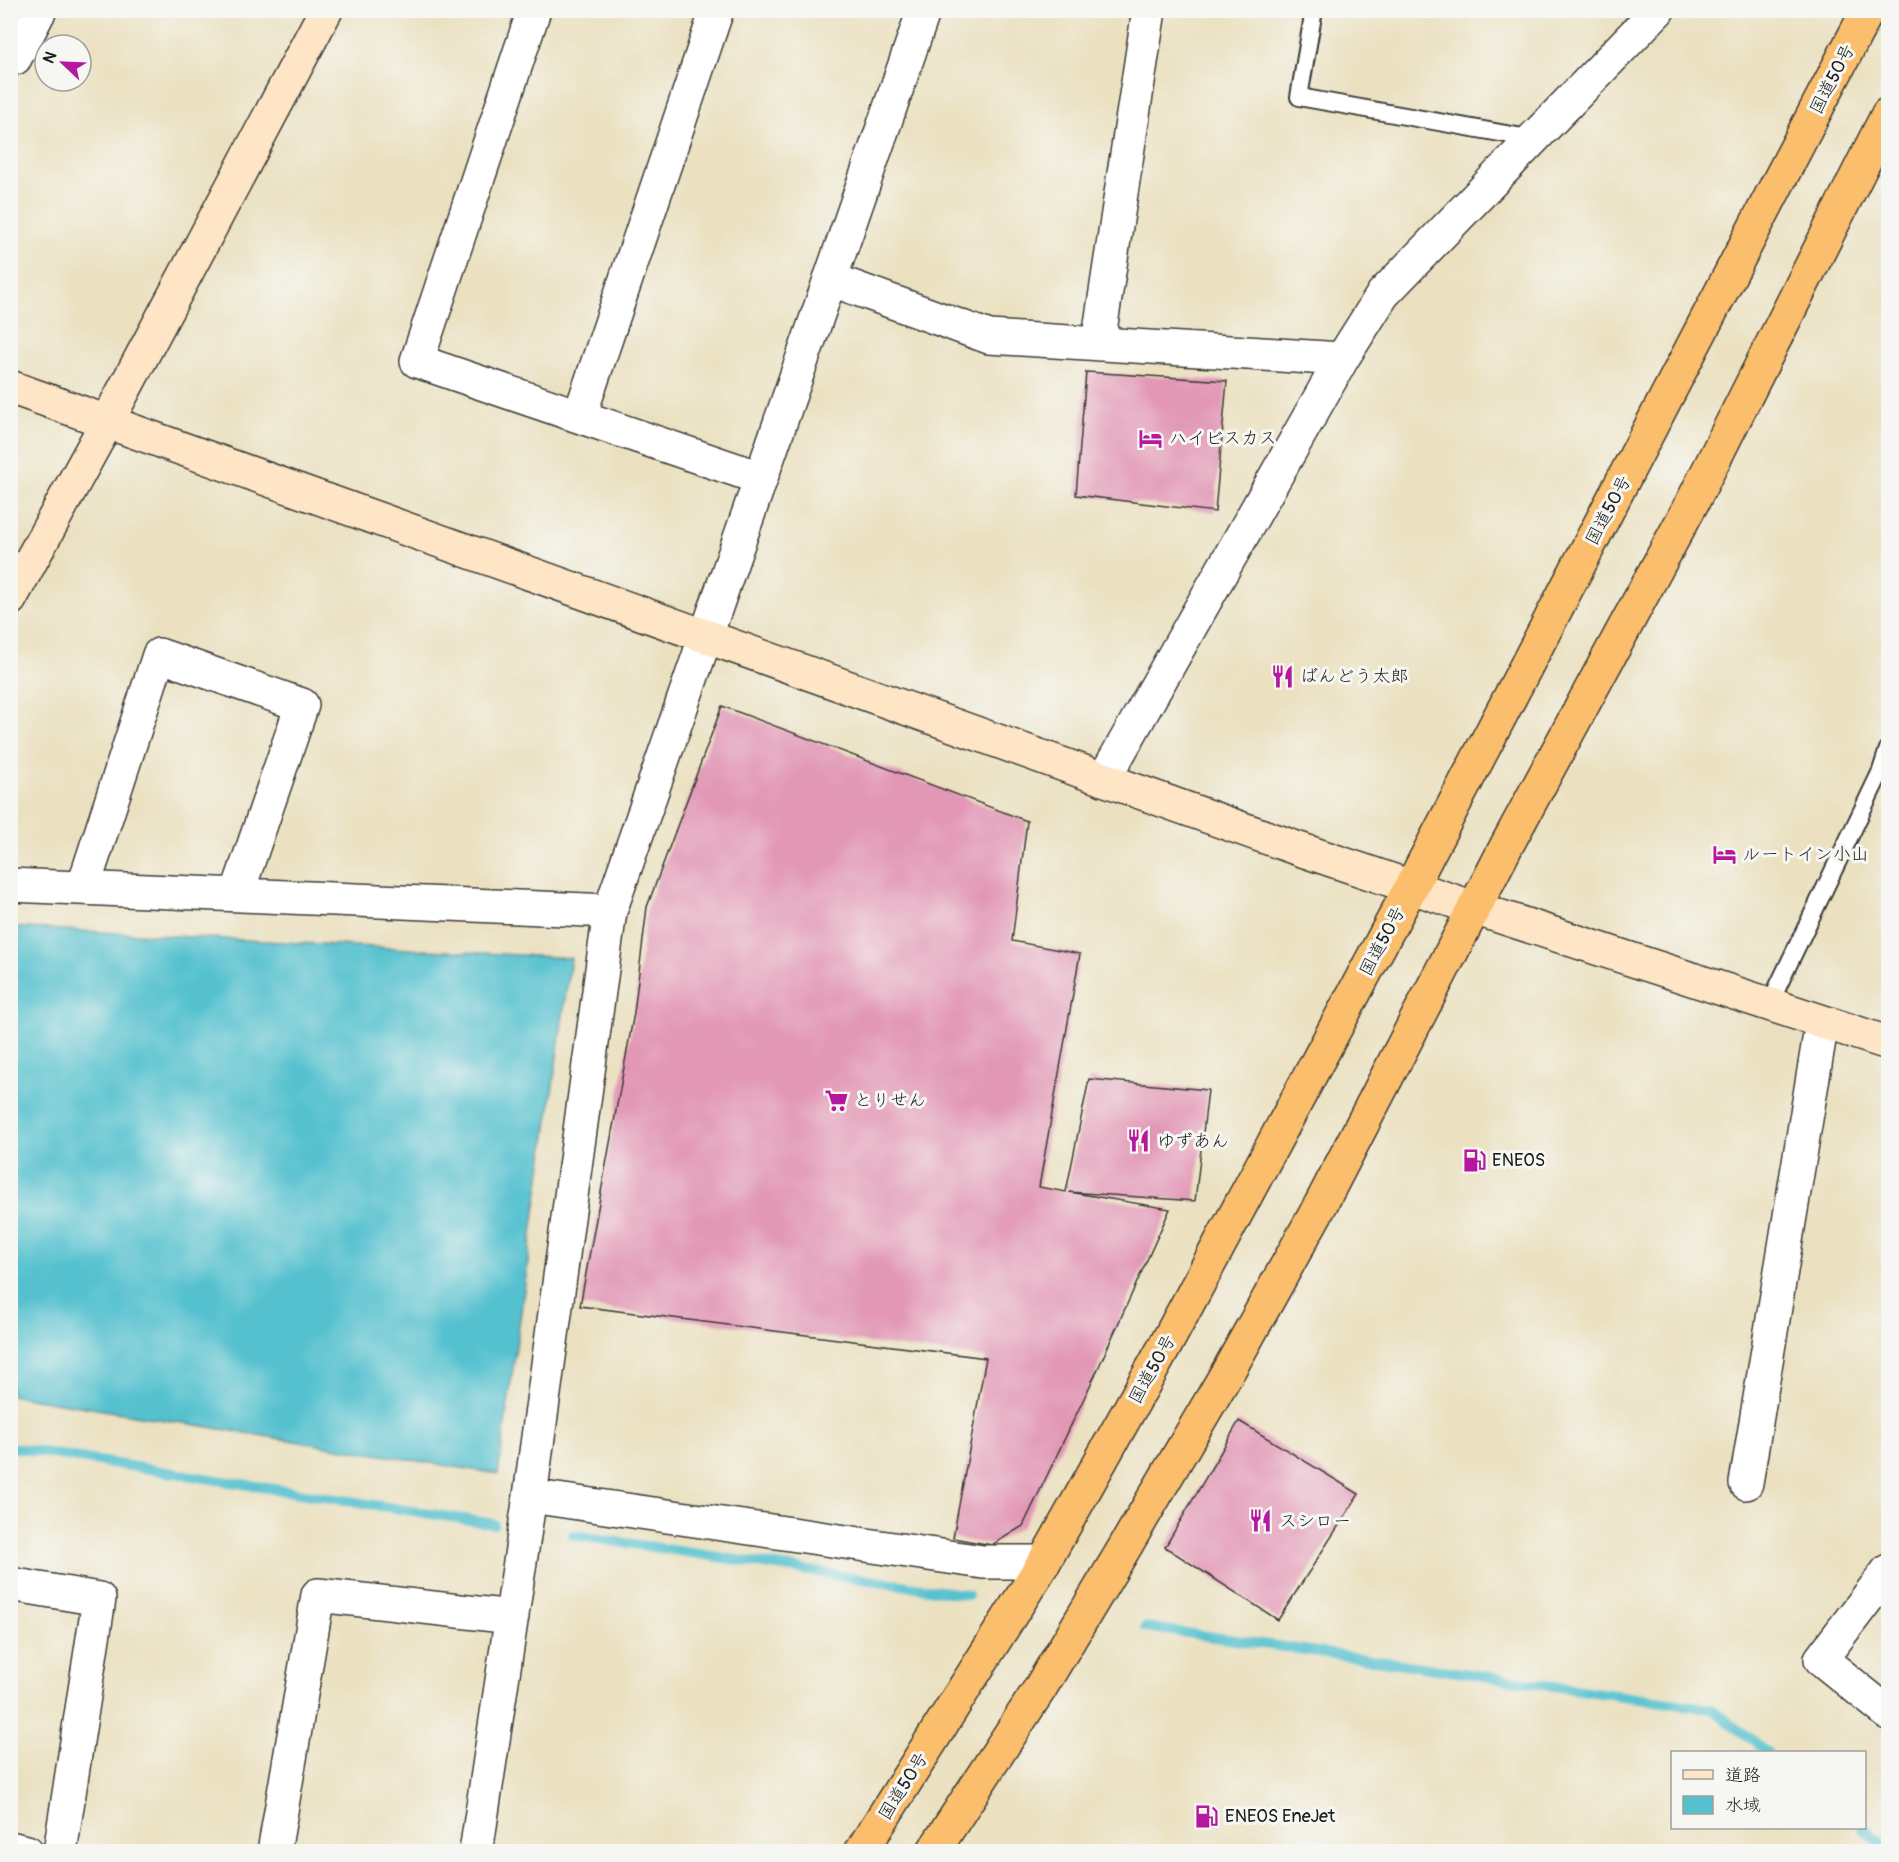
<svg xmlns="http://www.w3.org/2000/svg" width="1899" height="1862" font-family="Pangolin,'Klee One',sans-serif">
<rect width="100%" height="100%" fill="#f6f6f2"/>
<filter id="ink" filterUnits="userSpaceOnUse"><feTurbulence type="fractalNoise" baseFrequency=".0167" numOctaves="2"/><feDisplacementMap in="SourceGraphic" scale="12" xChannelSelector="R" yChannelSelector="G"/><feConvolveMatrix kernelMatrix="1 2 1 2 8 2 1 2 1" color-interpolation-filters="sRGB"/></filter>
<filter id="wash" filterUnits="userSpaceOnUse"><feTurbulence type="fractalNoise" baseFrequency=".008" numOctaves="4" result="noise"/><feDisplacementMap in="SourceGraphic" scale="24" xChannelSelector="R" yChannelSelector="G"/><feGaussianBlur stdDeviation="1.35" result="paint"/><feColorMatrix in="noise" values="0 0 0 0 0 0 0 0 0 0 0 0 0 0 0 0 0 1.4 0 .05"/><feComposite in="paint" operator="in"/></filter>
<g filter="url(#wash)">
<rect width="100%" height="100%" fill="#ebe1c1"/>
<!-- water -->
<path fill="#55c1cf" stroke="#386e76" stroke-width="1.5" d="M10,927l561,31 -73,516 -487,-79z"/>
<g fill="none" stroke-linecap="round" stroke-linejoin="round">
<!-- stream -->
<path stroke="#55c1cf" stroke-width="10" d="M10,1447l484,77
M573,1535l395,60
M1145,1627l567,82 55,43
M1863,1828l25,20"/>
</g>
<g id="blocks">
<!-- building -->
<path fill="#e297b5" d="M1086,372l141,9 -12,131 -139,-17z
M722,706l305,115 -15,120 68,13 -41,233 27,5 23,-113 119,11 -13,111 -126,-9 101,17 -74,164 -73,153 -31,19 -39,-7 33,-180 -406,-52 54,-293 13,-106z
M1239,1421l120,73 -81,126 -113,-73z"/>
</g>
</g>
<g filter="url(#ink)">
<use href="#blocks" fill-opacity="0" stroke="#3b3a35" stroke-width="1.5"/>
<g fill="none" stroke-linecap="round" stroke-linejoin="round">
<defs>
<path id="lane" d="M1314,10l-15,87 235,42
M1769,1005l112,-234 7,-22"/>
<path id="street" d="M534,10l-117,351 343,117
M10,57l5,1 25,-48
M830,279l159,58 353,22
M1098,344l51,-334
M580,415l137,-405
M1104,779l238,-420 41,-65 275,-284
M10,885l600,26
M83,888l76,-233 143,50 -65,189
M1746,1483l76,-461
M530,1496l453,66h61
M1888,1571l-67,88 67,54
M10,1584l89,15 -39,253
M10,1848l17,4
M274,1852l44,-257 194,22
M476,1852l54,-356 80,-585 314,-901"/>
<path id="secondary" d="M10,387l1286,461 178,60 414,135
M10,599l97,-177 219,-412"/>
<path id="highway" d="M861,1852l183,-290 121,-216 246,-459 457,-877
M933,1852l106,-162 80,-133 111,-189 91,-164 187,-361 185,-342 195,-387"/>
</defs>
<!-- lane casing -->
<use href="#lane" stroke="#3b3a35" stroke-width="20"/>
<!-- street casing -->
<use href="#street" stroke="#3b3a35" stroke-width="36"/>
<!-- secondary casing -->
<use href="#secondary" stroke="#3b3a35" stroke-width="36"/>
<!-- highway casing -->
<use href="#highway" stroke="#3b3a35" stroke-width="36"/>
<!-- lane -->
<use href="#lane" stroke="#fff" stroke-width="16"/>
<!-- street -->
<use href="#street" stroke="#fff" stroke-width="33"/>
<!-- secondary -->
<use href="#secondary" stroke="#fde5c5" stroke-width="33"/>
<!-- highway -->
<use href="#highway" stroke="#fabe6d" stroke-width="33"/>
</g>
</g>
<!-- icons -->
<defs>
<symbol id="hotel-bare" viewBox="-9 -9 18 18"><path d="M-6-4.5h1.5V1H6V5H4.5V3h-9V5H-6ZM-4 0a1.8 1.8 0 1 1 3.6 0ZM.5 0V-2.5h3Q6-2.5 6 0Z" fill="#b5179e" stroke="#f6f6f2" stroke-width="2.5" paint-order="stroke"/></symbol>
<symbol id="restaurant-bare" viewBox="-9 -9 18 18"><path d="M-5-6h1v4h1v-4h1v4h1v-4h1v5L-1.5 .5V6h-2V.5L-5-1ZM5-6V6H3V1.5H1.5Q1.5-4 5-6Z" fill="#b5179e" stroke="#f6f6f2" stroke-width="2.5" paint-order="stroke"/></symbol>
<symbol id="supermarket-bare" viewBox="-9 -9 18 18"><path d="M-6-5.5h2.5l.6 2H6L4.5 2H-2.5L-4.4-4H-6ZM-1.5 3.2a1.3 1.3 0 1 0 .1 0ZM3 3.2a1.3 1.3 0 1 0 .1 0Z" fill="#b5179e" stroke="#f6f6f2" stroke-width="2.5" paint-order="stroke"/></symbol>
<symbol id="fuel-bare" viewBox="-9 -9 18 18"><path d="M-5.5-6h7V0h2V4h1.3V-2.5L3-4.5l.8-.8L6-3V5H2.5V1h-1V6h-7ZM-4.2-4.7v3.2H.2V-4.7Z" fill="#b5179e" stroke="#f6f6f2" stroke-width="2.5" paint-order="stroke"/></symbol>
</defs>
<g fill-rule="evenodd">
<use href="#hotel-bare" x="1134" y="422" width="33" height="33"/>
<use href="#restaurant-bare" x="1266" y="660" width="33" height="33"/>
<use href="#hotel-bare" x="1708" y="838" width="33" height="33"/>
<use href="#supermarket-bare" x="820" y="1084" width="33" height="33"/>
<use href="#restaurant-bare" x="1122" y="1124" width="33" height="33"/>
<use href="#fuel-bare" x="1458" y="1144" width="33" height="33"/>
<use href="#restaurant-bare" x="1244" y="1504" width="33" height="33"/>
<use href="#fuel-bare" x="1190" y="1800" width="33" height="33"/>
</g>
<g text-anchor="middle" stroke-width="6" stroke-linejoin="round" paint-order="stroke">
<!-- street labels -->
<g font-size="18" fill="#1c1c1c" stroke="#f6f6f2">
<text transform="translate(1832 79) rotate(-63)" y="6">国道50号</text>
<text transform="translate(1608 510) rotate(-62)" y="6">国道50号</text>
<text transform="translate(1382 941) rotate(-62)" y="6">国道50号</text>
<text transform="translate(1152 1369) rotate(-61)" y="6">国道50号</text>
<text transform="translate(903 1786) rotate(-58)" y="6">国道50号</text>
</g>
<!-- poi labels -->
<g font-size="18" fill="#1c1c1c" stroke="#f6f6f2" text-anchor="start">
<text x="1169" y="444">ハイビスカス</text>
<text x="1300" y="682">ばんどう太郎</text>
<text x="1742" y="860">ルートイン小山</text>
<text x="854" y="1106">とりせん</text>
<text x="1157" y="1147">ゆずあん</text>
<text x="1492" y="1166">ENEOS</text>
<text x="1279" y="1527">スシロー</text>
<text x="1225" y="1822">ENEOS EneJet</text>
</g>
</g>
<!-- margin -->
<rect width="1899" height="1862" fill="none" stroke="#f6f6f2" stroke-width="36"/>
<!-- legend -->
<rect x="1671" y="1751" width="195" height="78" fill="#f6f6f2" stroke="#9f9f9c" stroke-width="1.5"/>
<rect x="1683" y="1770" width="30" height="9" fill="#fde5c5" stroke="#9f9f9c" stroke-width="1.5"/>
<text x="1725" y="1781" font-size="18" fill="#1c1c1c">道路</text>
<rect x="1683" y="1796" width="30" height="18" fill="#55c1cf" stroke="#9f9f9c" stroke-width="1.5"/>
<text x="1725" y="1811" font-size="18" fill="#1c1c1c">水域</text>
<!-- north arrow -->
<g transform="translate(63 63) rotate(293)"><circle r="28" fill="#f6f6f2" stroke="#9f9f9c" stroke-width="1.5"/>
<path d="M0-4.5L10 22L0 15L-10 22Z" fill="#b5179e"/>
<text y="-9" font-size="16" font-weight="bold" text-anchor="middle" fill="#1c1c1c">N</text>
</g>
</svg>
